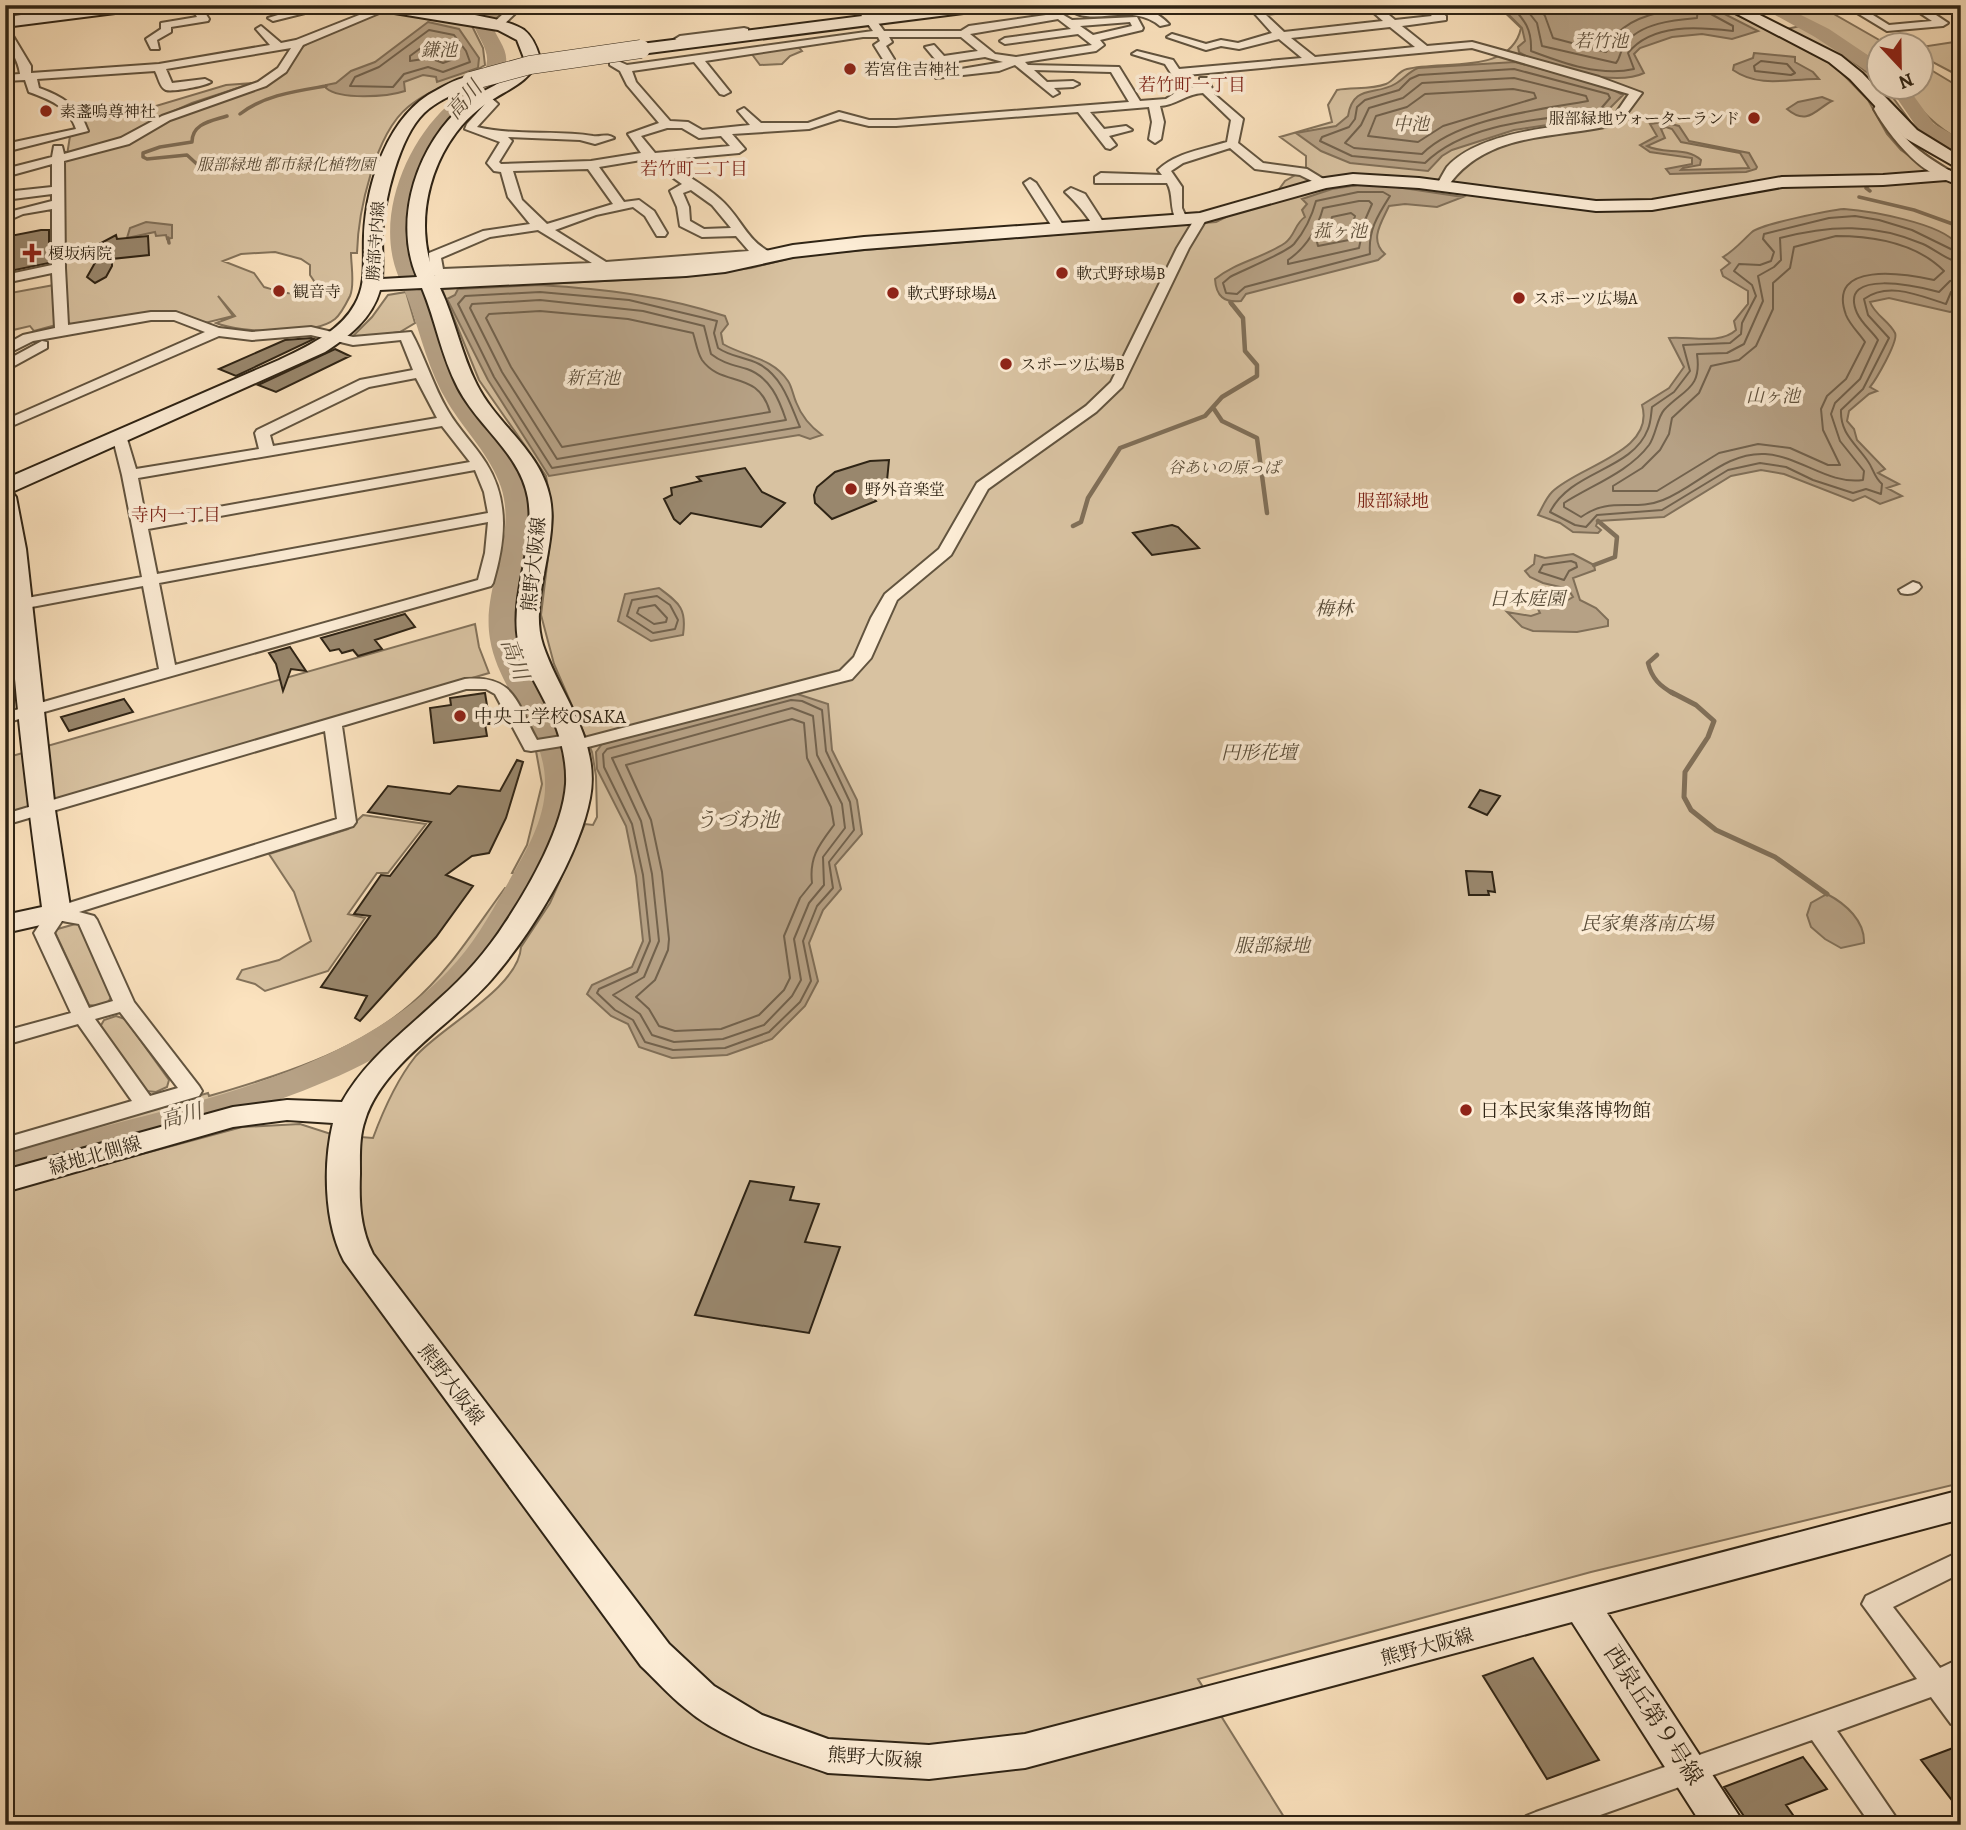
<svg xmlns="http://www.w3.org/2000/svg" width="1966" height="1830" font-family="Alegreya,'Noto Serif JP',serif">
<rect width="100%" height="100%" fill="#fbe2be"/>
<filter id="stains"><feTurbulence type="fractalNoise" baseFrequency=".00286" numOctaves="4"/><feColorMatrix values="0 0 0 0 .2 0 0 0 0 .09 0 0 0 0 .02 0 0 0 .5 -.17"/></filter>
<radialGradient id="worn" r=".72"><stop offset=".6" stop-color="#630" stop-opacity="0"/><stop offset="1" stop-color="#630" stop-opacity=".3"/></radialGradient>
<!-- green -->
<path fill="#d8c2a1" stroke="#84735b" stroke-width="2" fill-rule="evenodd" d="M1497,5h219l86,41 34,21 32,33 19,34 14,16 26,18 34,16v1299l-370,89 -393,107 91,146h-1284v-634l237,-64 58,-3 34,11 39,3c10,-27 23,-57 42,-81 24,-29 104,-69 106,-110l29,-44 35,-79 8,1 4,-8 -1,-41 -4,-24 -38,-88 -13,-49 12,-99 -7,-40 -67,-96 -37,-91 240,-12 69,-9 52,-13 413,-33 61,-30 8,-11 21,-12v-13l-26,-19 52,-15 -4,-17 9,-15c16,-3 33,0 49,-6 8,-3 12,-13 21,-15 37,-9 104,6 114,-41z
M1774,5h44l70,40 -10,1v17l-65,-40z
M385,11l86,13 12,24 2,17c-25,16 -54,23 -77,42 -33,27 -50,105 -51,146h-6c0,12 4,32 -1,43 -3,6 -10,19 -15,23 -21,17 -95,14 -119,4l19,-7 -17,-20 15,20 -28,7 -24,-10h-29l-77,12 -8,-2 -4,-162 63,-19 41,-23 98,-34 23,-15 11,-21 13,-8zM275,252l26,7 9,6v10l6,9c-7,2 -9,6 -16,8 -11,4 -25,-2 -36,-5l-10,-14 -31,-12 18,-7z
M1800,26l37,23 41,32v7h8l24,33 -64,-60 -59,-32z
M1961,41v36l-40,-21v-9z
M795,43l7,8 -12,5 -8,8 -22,1 -9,-12z
M1921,64l40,24v53c-24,-14 -41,-29 -55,-53h14z
M253,83l-61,20 -36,16 -38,22 -51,14 3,-19 17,-5 -6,-19 21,-4c11,6 22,1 34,4l90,-27z
M54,285l2,40 -22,6 -4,-5 -17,4 -8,-11v-25z
M406,292l9,31 -15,9 -44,6 -3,-2 19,-19 16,-22z
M475,624l4,23 10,26 -484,142v-57z
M549,749c2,10 7,22 7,32 1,33 -17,67 -32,94l-12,-2 15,-28 15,-61 -6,-33z
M363,815l63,9 -38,49h-11l-29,41 17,4 -37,53 -63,20 -10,-7 -18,-5 5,-9 37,-10 32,-19 -17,-49 -25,-38 79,-25z
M505,888l11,2c-21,33 -39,69 -67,96 -118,113 -295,127 -444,175v-10l203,-58 1,3c69,-20 147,-44 202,-92 38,-32 65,-77 94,-116z
M79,923l33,73 -4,6 -11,4 -8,-1 -35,-75z
M116,1016l9,3 44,61 -2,7 -11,5 -10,-1 -46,-64 4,-7z"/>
<!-- water -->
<path fill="#b6a185" stroke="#806f58" stroke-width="2" fill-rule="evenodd" d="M1499,5h208l51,26 -26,8 -30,-5 -30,3 -32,11 -6,6 10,19c-28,14 -100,-5 -125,-21l-1,-5 7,-6 -3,-13z
M428,22l31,7 20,29 -1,10 -41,14 -1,-5 -13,-2 -19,7 1,9c-18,6 -65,9 -79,-3v-3l10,-2 15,-12 24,-9z
M1754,53l41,4v5l18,10 6,7c-27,-1 -59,10 -86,-9l1,-5 19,-7z
M1515,62l91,24 17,9 -17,17 1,6 -2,1h-18l-73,11 -62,20 -10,6 -14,15 -78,-8 -29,-12 -25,-18 40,-7 12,-10c5,-32 27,-20 47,-32 9,-5 13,-12 23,-16z
M1822,97l10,4c-15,7 -24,26 -45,8l11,-7z
M1663,122l16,4 10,15 60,12 8,14 -1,2 -10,3 -76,2 -4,-5 26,-5v-6l-42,-6 -10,-7 17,-9 -7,-12zM1666,127l6,2 9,13 59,11 9,15 -68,2 2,-2 17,-3 1,-5c-15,-14 -37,-5 -54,-14l18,-8 -4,-9z
M1358,185h25l80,12 -26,10 -32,-3 -16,2c-8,17 -20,34 -4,48l-7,6 -132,34 -5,7c-17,2 -25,-5 -26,-22 21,-17 48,-21 70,-36 10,-7 10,-20 20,-26l-3,-7 5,-6 -5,-5 30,-10z
M1844,209c26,2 97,14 113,35 8,12 4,35 4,49l-5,4 1,13 -7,2 -61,-14 -19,4c5,13 19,19 25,31 4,8 -20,48 -25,54l7,4 -8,3 -20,17 -2,10 7,8 3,11 28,29 -7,4 21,11 -12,4 15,8 -22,8 -15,-8 -12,5 -69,-27 -23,-4 -30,6 -67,41 -66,4 -2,5 5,4 -3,3 -25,-1 -13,-9 -22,-8c4,-7 8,-17 14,-23 26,-26 104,-40 90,-87l27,-17 15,-21 -15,-29c21,-2 51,7 67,-8l-2,-9 14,-17v-13l-25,-15 -2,-6 9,-7 -7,-6c12,-7 20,-17 29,-25 9,-8 79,-22 92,-23z
M146,222l26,3v13l-5,1 -1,-4 -10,1 -1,-4 -28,6 3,-10z
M540,285c64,4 124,11 185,31l3,8 -7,9 2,11c22,13 49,13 65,37 4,6 5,14 8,21 5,13 15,25 26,33l-12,4 -11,-4 -250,41 -61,-96 -41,-81 8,-4 3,-6z
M1573,554l21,11 1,5 -22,8 7,22 16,8 12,12v6l-31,6 -44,-1 -11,-4 -15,-15 24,4 9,-3 -2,-4 21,-4 14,-8 -5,-8 -25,-6 -13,-6 -5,-6 9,-7 1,-9 10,3z
M659,588c20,15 28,20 24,47l-32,6 -33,-20 7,-27z
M791,692l37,12 4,46 25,50 5,34 -27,31 6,24 -18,21 -14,33 9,38 -13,25 -33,33 -45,16 -55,3 -33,-11 -11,-23 -17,-8 -24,-22 5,-9 40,-18 11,-26 -7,-65 -10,-50 -29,-57 -1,-17 6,-8z
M1827,894c19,10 38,27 37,49l-23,5 -16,-9 -14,-12 -4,-12 4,-12z"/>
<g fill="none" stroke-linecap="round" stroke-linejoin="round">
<!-- shore -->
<path stroke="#72624d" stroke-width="2" d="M1511,5c14,16 21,24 20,46 32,12 69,26 103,18l-6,-16c24,-30 70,-26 105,-22v-5l-24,-13 -3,-8
M1523,5l14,18 5,23 74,17c5,-6 4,-13 9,-19 15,-21 49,-24 72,-26l1,-13
M1537,5l8,11 8,22 53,14c5,-6 7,-13 12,-19 16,-17 45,-22 67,-25l2,-3
M429,30l25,5 12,16 4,11 -27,10 -15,-5 -24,7 -11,13 -43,-1 5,-9 24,-10z
M433,39l14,3 9,16 -13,5 -13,-5 -20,3v-5z
M1761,61l26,3 8,9 -4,2 -36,-4 -1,-5z
M1514,69l94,25 2,4 -12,14c-55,7 -132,10 -173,51l-73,-7 -32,-15 2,-4 27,-10 6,-8 2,-12 8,-7 34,-10 11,-11 9,-4z
M1514,78l72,18 2,5c-49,9 -130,17 -166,53l-68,-6 -9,-5 16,-18 8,-17 34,-10 19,-15z
M1513,89l21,4 2,5 -93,28 -25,16 -50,-6 8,-20 31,-9 18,-13z
M1358,192h25l7,4c-12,19 -22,34 -20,58l-125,33 -8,7 -11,-1 -3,-10 7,-6c13,-7 56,-24 64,-33 10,-12 18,-28 22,-43z
M1359,201h10l3,3 -7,16 -6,28 -71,16v-4c19,-13 29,-30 35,-52z
M1351,213l4,3 -6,24 -31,6 -1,-4 10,-11 5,-14z
M1836,236c38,0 80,7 108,35l-10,9c-28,-6 -108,-20 -88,35 4,10 13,18 19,27l-19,37 -19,17 -6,13 2,21 17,35h-12l-38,-17 -32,-4 -39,9 -62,38h-44v-5l29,-18 18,-18 9,-16 3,-16 27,-25 12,-27 28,-6 17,-14 17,-37v-26l17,-15 4,-21z
M1961,254l-49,-24 -33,-10 -24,-4 -26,2 -65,16 -1,5 11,13 -3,9 -11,4 -21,-1 -5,7 18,14 4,11 -14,27 -1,11 -11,9 -47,2 7,26 -16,21 -22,15c-1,7 -1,15 -4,22 -16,42 -77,41 -98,83l25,13 11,2 11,-12 65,-5 66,-40 32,-7 26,4 27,13 40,13 13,-4 15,5 1,-10c-9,-8 -8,-15 -15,-24 -12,-17 -27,-27 -26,-50l22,-21 26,-51 -21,-23 -4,-16c25,-18 56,-3 82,5l5,-12 10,-4
M1961,263c-15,-3 -25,-13 -38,-19 -49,-21 -93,-19 -143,-6l1,22 -7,7 -16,9 5,25 -19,43 -17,9 -30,1c5,35 -13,35 -33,56 -7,8 -8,25 -15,35 -20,27 -57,40 -85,58v4l17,10c29,-21 53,-5 82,-17 35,-14 62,-48 102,-46 35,2 63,31 98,26l1,-9 -24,-30 -9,-27 4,-11 25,-24 18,-39c-6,-9 -16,-16 -21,-27 -20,-46 63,-26 82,-21l11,-11 11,-2
M540,292l89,8 88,21 -3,12 4,15c13,9 27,9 41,16 24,13 31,40 41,63l-248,41 -58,-91 -36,-73 7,-8z
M540,300l103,11 61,15 7,28c11,9 23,11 36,15 23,8 32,30 39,51l-229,39 -55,-87 -32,-64 2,-4z
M540,311l88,8 65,14c3,9 4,19 9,27 20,28 56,9 68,52l-208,35 -51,-80 -25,-49 3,-4z
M1571,561l5,2 1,4 -8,4 -5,9 -25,-8 4,-7z
M657,596l13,9 8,15 -3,9 -22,4 -26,-17 5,-16z
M655,605l12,13 -1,4 -12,2 -17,-11 2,-5z
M791,700l11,1 20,9 4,41 24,51 4,28 -25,32 4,26 -16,18 -14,35 8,40 -11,21 -31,30 -44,16 -52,2 -28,-8 -12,-22 -18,-10 -18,-17 2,-4 38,-17 13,-31 -7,-66 -11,-51 -28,-57 -1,-13 4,-5z
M792,708l21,8 4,39 25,49 3,24 -22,29 1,28 -15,18 -15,36 7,41 -9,16 -28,29 -41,14 -49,3 -22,-7 -12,-21 -27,-19 31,-18 15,-36 -7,-67 -11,-53 -29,-63z
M792,719l12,4 3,35 24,49 3,18c-15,20 -25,32 -22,58l-12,15 -16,38 6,42 -6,12 -25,25 -38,14 -46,2 -16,-5 -10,-17 -13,-12 19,-17 13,-30 1,-11 -7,-67 -11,-52 -25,-55z"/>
<!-- stream-far2 -->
<path stroke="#806f58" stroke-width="3.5" d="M240,114c24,-19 57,-23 86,-28
M1920,130l8,-1
M199,166l-12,-11 -40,4 -4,-2v-4l17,-6 32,-5c0,-19 20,-21 35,-26
M1870,191l-4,-3 5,-5
M1859,197l55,13 47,17
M168,238l1,5
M1230,302l2,3"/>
<!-- stream-far1 -->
<path stroke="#806f58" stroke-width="4.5" d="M1953,311l8,2
M1214,409l8,12 35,17 10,75
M1073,526l8,-4 7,-24 32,-50 85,-32 17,-19 35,-21v-11l-12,-14 -2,-33 -12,-15
M1594,565l21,-8 2,-20 -19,-16
M1657,655l-9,8c4,16 12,23 26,31"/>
<!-- stream -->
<path stroke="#806f58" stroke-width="5" d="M1671,692l25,13 18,16 -6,16 -23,35 -1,25 7,13 25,20 59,27 52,37"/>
<!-- river -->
<path fill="#b6a185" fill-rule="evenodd" d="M492,5h22l-22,20c4,12 16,24 14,37 -2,23 -30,38 -45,53 -36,35 -58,96 -46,145 4,16 13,29 18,44 11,33 20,66 38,96 18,29 44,53 56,86 19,56 -20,105 -8,157 11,49 55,86 57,138 3,39 -21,77 -39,110 -20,37 -42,75 -73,104 -93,86 -217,117 -337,149 -41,11 -81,23 -122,35v-26c147,-44 333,-67 444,-183 23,-24 40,-53 56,-82 18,-32 42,-68 40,-107 -1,-53 -47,-91 -55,-142 -9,-52 28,-99 11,-152 -11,-32 -36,-56 -53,-84 -19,-31 -27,-67 -39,-101 -5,-14 -13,-28 -16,-43 -12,-53 15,-117 54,-153 13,-12 39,-26 40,-45 1,-13 -10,-25 -13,-36l11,-15z
M1757,5h24l48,24 49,33v14l-7,-2 -56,-37z
M1890,88h18l26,36 27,15v15l-41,-22z"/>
</g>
<!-- building -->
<path fill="#99876d" stroke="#2f2415" stroke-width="2" d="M41,230h8v33l-44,9v-35z
M116,235l1,4 31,-3 1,19 -37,4v7l-6,11 -11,6 -8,-6 9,-16 1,-16z
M311,338l3,1 -78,37 -17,-7 66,-29z
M335,349l15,7 -74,36 -18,-7z
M889,460l-3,31 -16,3 6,7 -44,18 -17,-16 -1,-8 3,-8 18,-15 35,-11z
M745,468l17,24 23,11 -24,24 -70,-14 -11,11 -6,-5 -10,-20 8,-4 -1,-7 30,-7 -4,-4z
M1172,525l6,2 21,21 -47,7 -19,-22z
M405,614l10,13 -40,13 7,9 -24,7 -5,-6 -11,3 -3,-4 -9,2 -9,-13z
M290,647l16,24 -15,-2 -8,22 -7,-27 -7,-11z
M485,693l5,31h-5l2,12 -53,7 -4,-35 21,-3 -1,-7z
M124,699l9,13 -64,19 -8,-14z
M517,760l6,2 -17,56 -17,35 -17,3 -26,19 27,11 -37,51 -76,84 -5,-3 12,-22 -46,-9 49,-71 -16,-2 27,-39 9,1 41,-54 -63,-10 20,-26 62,8 8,-8 42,5z
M1480,790l20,6 -13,19 -18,-8z
M1466,871l26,1 3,20 -7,-1 1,4h-20z
M750,1181l44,6 -4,13 29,4 -14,38 35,5 -31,86 -114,-18z
M1533,1658l66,102 -52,19 -64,-103z
M1953,1748l8,11v53l-40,-52z
M1803,1757l24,32 -41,16 14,20h-50l-26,-38z"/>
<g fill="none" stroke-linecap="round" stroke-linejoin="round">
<defs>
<path id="street" d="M190,5h10l9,14 -1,2 -37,6v5l-14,8 2,9h-8l-5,-10 15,-10v-6l36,-6z
M243,5h10l4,6 -9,2z
M311,5h22l13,5 -5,3 -20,-4 -48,12 -5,-3z
M513,5h11l-23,22h-8v-4z
M854,5h11l19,26h77l8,-5 91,-13 12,7 65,-3 6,11 -1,2 -42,10 4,5 -8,6 -71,11 3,3 91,2 21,34 26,-2 15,-10 19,-3v-8h8l6,16 29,25 -5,24 25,20 44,6 23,14 -6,4 -24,-12 -45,-6 -25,-21 -47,15 -12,8 11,16v21l5,11 -6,4 -4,-1c-8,-14 -3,-28 -10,-39h-72v-6l6,-4 61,2 -4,-5c17,-17 46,-21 69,-28l4,-22 -28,-27c-17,1 -27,12 -43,13l4,16 -3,17 -6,4 -6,-4 3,-17 -3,-15 -59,5 14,17 22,-3 6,4 -23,6 7,9 -6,4 -4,-1 -28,-36 -182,14h-27l-29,-7 -31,10 -77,5 13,15 -6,4 -77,7c21,14 40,23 58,39 21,18 26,42 52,54v6l-221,15 -114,3 -7,-4 -1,-20 54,-22 47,-7 -22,-27 -7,-25 -7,-1 -7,-8 13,-21 -35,-13 2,-5 18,-20 -6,-6 2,-2h8l9,8 -21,23c37,9 78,3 116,9 9,1 14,-3 21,2l-19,6 -15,-4 -72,-3 4,4 -13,21 2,2 90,-3 50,-8 -13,-19 31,-11 -32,-38 -7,-14 -10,-6v-4h8l9,4 246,-34zM1058,19l13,10 -66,9 -5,3 5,3 73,-10 14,11 -76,12 -21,-3 -25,-20zM1130,22l2,4 -39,9 -13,-9zM863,37h15l2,4 -6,4 10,16 4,1 6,-3 -8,-13 6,-4 -3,-5h72l17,14 -34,5 -10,-11 -9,2 10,12 -7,6 8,13 63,-7 16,-6 38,31 6,-3 -5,-5 19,-1 6,-3 -6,-3 -26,1 -13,-12 77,2 18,30 -233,18h-27l-30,-8 -31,11h-47l-17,-15 -6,3 12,14 -48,5 -14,-8 -18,-1 -34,-39 -4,-11 62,-9 26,32 4,1 6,-3 -25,-31zM985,57l18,5 -60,10 -3,-6 4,-3zM667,128h15l17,10 22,-2 9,10 -75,7 -14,-17zM647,159l35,25 -12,7 7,16 3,19 22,11 34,-1 13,15 -143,11 -51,-32 41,-15 37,-8 12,9 12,20h8l2,-3 -13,-22 -15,-11 -15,2 -25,-35zM588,169l25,35 -66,20 -25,-24 -9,-29zM691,190l21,15 19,23 -27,1 -14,-8 -1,-14 -6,-14zM538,230l54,33 -149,6 -2,-11 49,-21z
M1075,5l7,5c30,-3 65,-10 87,14l-9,2c-31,-26 -70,5 -96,-20z
M1210,5h12l3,4 -5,3z
M1247,5l13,3 70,-3 -5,3 -60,6 19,18 99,-11 -18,-16h12l18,15 37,-4 -13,-11h12l15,11v4l-44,6 25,20 45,-4 127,35 43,16 -20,27 -8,5c-60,14 -130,6 -168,64l-4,1 -6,-4c4,-6 7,-13 11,-19 32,-36 114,-41 160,-47l7,-4 15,-22 -157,-46 -296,28 -4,-1 -7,-11 -33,-10 5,-3 36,9 6,9 123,-11 -23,-19 -40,10 -18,-3 -15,4 -39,-13 5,-3 34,10 15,-4 17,3 34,-10zM1390,27l25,20 -100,10 -24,-19z
M1340,5h11l-5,3z
M1844,5h13l32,20 43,-4 -24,-16h13l27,18 -5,3 -56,5z
M382,6l9,2 -88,37 -17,27 -20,14 -96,34 -41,24 -65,17 1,107 3,57 83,-13h25l43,16 33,4 59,-5 42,10 58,-5c14,25 22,54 37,79 11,19 27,34 38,52 24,38 19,79 7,120l-2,3 -486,137v-10l154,-44 -16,-83 -138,26v-10l137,-25 -20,-102 -9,-36 2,-3 5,-1 7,4 9,30 123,-20 -4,-16 2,-3 103,-50 53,-10 -12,-30 -48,5 -42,-10 -59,5 -33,-4 -214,93v-9l200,-88 -31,-12h-23l-118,21 -28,14v-10l18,-10 32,-7 -3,-55 -47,10v-8l47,-10v-56l-29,5 -18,8v-9l47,-12v-7l-47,6v-8l47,-5v-23l-47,13v-8l47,-12 2,-11h8l2,8 57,-16 41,-22 96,-34 20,-14 13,-20 -125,21 6,14 33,-4 6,3c-6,4 -38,10 -45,8 -6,-2 -8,-14 -11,-19l-118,8 2,9c23,8 41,19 49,43l-83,21v-8l71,-15c-7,-22 -27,-30 -47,-37l-4,-12 -20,1v-6l15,-1c-2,-18 -15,-28 -15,-46l5,3 21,35v7l128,-9 111,-19 -14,-16 5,-3 20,17 15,-3zM416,378l21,40 -164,28 -3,-11 99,-48zM442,426l28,36 -324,58 -8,-42zM475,470l9,22 4,21 -331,61 -9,-45zM488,522l-3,31 -7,27 -303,85 -16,-82z
M744,28l4,1v4l-68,9 -5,-3 5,-3z
M1878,101h8c5,33 37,54 66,71v6c-28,3 -66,-47 -78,-69z
M1030,179l6,4 29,45 -2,3h-8l-2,-3 -29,-45z
M1071,188l14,6 20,31 -2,3h-8c-11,-16 -17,-24 -30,-36z
M1201,214l6,4 -18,30 -67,139 -26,25 -108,77 -37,66 -54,45 -26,58 -19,21 -268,69 -22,-2 -31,5 -6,-1 -30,-56 -9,-5h-20l-124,37 14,96 -3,4 -274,86 15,4 3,4 37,82 65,84 3,5 -3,5 -194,57v-15l127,-37 -54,-77 -73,21v-14l66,-18 -37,-80 16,-24 287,-90 -12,-88 -320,94v-11l460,-135c50,-4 51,23 72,61l25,-4 22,2 256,-67 14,-14 17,-39 14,-24 54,-45 38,-66 109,-77 25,-24 66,-134 20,-33zM62,921l17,3 34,77 -24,7 -35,-75zM120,1012l58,76 -28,8 -55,-77z
M42,341l5,1v6l-42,23v-10z
M1913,582l6,2 2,3c-5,7 -12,8 -20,6l-2,-3z
M1961,1551v22l-68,34 47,61 21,-10v25l-7,4 7,8v33l-10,-4 -20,-27 -94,34 64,94h-30l-59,-85 -240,85h-50l4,-9 10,-4 381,-133 -55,-75 4,-8z"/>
<path id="secondary" d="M101,5h45l-7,5 -134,17v-10z
M187,5h20l-7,5 -11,-2z
M369,5c32,0 130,8 155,25 9,7 13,18 16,28 -13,29 -38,32 -61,51 -47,37 -68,112 -44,167l251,-12 39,-4 68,-15 71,-8 336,-24 118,-34 35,-5 66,4 177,23 56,-1 130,-23 101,-2 65,-5 13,4v12l-15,-6 -63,5 -101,2 -130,23 -56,1 -177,-23 -66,-4 -27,4 -125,35 -337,26 -71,8 -68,15 -39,4 -246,12c15,31 21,66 37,97 20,40 64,66 73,113 9,47 -22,102 -7,147 17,51 58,95 47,153 -11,59 -59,136 -98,181 -38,44 -110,85 -127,141 -6,17 -5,36 -5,54 -1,28 0,54 13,80l296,390 45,42 48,29 66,24 101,6 96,-11 936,-244v29l-354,94 138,212h-43l-130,-203 -547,146 -96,11 -101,-6c-48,-17 -104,-31 -143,-65 -16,-13 -29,-28 -44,-42l-297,-405c-20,-38 -21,-97 -11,-138l-46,-3 -54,7 -228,65v-22l228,-63 54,-7 55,2c24,-43 62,-70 97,-103 25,-22 48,-48 66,-76 24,-36 58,-95 61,-139 1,-23 -5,-46 -14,-67 -9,-23 -31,-54 -34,-77 -8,-48 18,-95 10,-142 -8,-45 -50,-71 -70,-110 -17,-32 -22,-67 -36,-100l-42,2c-8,29 -32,47 -55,62l-313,140 4,5 10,52 29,261 16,103 -4,6 -62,14v-18l37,-8c-19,-141 -37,-285 -37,-428l274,-119c27,-13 61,-28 76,-56 12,-21 8,-45 9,-68 2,-52 24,-122 73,-146 11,-6 27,-16 40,-12l2,3 -2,3c-18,8 -38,15 -53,29 -25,24 -40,88 -42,122 0,15 1,29 0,44l35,-2c-25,-58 1,-135 49,-174 20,-17 46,-20 58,-45l-7,-18 -19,-10 -122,-20z
M949,5h45l-7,5 -346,44 -8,-5 8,-5z
M1720,5h20l101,51 21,17 55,57 44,27v13l-56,-32 -55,-59 -21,-17z"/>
</defs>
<!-- street casing -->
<use href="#street" stroke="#62543f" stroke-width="4"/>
<!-- secondary casing -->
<use href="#secondary" stroke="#2f2415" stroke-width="4"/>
<!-- street -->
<use href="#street" fill="#fcecd5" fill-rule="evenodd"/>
<!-- secondary -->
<use href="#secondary" fill="#fcecd5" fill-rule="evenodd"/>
<defs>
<path id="secondary-bridge" d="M471,81l59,-16 111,-16"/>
</defs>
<!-- secondary-bridge casing -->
<use href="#secondary-bridge" stroke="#2f2415" stroke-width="19" stroke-linecap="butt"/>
<!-- secondary-bridge -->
<use href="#secondary-bridge" stroke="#fcecd5" stroke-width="18"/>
</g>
<!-- markers -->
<g fill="#8f2418" stroke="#fcecd5" stroke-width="2.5">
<circle cx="850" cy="69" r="7"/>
<circle cx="46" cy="111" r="7"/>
<circle cx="1754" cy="118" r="7"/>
<path d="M28.5 242.5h7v7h7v7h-7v7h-7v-7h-7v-7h7z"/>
<circle cx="1062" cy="273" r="7"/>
<circle cx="279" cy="291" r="7"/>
<circle cx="893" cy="293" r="7"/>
<circle cx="1519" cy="298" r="7"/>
<circle cx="1006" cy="364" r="7"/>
<circle cx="851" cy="489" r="7"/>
<circle cx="460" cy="716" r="7"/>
<circle cx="1466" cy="1110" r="7"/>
</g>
<g text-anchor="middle" stroke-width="7" stroke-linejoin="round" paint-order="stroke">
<!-- far-poi labels -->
<g font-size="16" fill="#2f2415" stroke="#fcecd5" text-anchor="start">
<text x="864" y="75">若宮住吉神社</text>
<text x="60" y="117">素盞嗚尊神社</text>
<text x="1740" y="124" text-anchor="end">服部緑地ウォーターランド</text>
<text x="48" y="259">榎坂病院</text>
<text x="1076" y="279">軟式野球場B</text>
<text x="293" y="297">観音寺</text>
<text x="907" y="299">軟式野球場A</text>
<text x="1533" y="304">スポーツ広場A</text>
<text x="1020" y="370">スポーツ広場B</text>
<text x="865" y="495">野外音楽堂</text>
</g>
<!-- far-park labels -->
<g font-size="16" font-style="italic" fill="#594c38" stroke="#fcecd5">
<text x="286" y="170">服部緑地 都市緑化植物園</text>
<text x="1224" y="473">谷あいの原っぱ</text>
</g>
<!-- far-street labels -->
<g font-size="16" fill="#2f2415" stroke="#fcecd5">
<text transform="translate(375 241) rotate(-86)" y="6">勝部寺内線</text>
</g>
<!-- far-water labels -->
<g font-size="18" font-style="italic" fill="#5e503c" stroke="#fcecd5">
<text x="1601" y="47">若竹池</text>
<text x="439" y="56">鎌池</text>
<text x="1411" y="130">中池</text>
<text x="1340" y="237">菰ヶ池</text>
<text x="593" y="384">新宮池</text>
<text x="1773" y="402">山ヶ池</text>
</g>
<!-- far-neighbourhood labels -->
<g font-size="18" fill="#7a1f14" stroke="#fcecd5">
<text x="1192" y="91">若竹町一丁目</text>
<text x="694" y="175">若竹町二丁目</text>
<text x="1393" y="507">服部緑地</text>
<text x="176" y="521">寺内一丁目</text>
</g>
<!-- street labels -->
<g font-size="19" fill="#2f2415" stroke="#fcecd5">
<text transform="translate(533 564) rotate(-84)" y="7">熊野大阪線</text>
<text transform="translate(95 1155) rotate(-16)" y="7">緑地北側線</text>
<text transform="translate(452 1384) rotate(53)" y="7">熊野大阪線</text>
<text transform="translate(1427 1646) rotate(-15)" y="7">熊野大阪線</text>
<text transform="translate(875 1757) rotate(4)" y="7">熊野大阪線</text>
</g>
<!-- park labels -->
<g font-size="19" font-style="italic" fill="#594c38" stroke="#fcecd5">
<text x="1527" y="605">日本庭園</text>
<text x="1334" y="615">梅林</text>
<text x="1259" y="759">円形花壇</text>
<text x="1647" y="930">民家集落南広場</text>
<text x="1272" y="952">服部緑地</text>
</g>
<!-- poi labels -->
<g font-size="19" fill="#2f2415" stroke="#fcecd5" text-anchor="start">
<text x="474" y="723">中央工学校OSAKA</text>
<text x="1480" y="1117">日本民家集落博物館</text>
</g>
<!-- water labels -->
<g font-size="21" font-style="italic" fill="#5e503c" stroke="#fcecd5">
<text transform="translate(464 100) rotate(-49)" y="7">高川</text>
<text transform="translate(515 659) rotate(70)" y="7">高川</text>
<text x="737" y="827">うづわ池</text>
<text transform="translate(181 1116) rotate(-16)" y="7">高川</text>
</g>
<!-- near-street labels -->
<g font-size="23" fill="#2f2415" stroke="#fcecd5">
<text transform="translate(1654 1715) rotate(57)" y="8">西泉丘第９号線</text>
</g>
</g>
<!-- margin -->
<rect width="1966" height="1830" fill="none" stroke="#fbe2be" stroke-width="28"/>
<rect x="7" y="7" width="1952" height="1816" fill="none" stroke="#2f2415" stroke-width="3.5"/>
<rect x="14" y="14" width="1938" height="1802" fill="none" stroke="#2f2415" stroke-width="2"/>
<!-- north arrow -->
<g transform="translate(1900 66) rotate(158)"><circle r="33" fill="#fcecd5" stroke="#aa9c88" stroke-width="2"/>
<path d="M0-5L12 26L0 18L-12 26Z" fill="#8f2418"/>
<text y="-10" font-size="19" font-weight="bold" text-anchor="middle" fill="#2f2415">N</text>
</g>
<rect width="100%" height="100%" filter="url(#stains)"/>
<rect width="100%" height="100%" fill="url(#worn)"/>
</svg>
